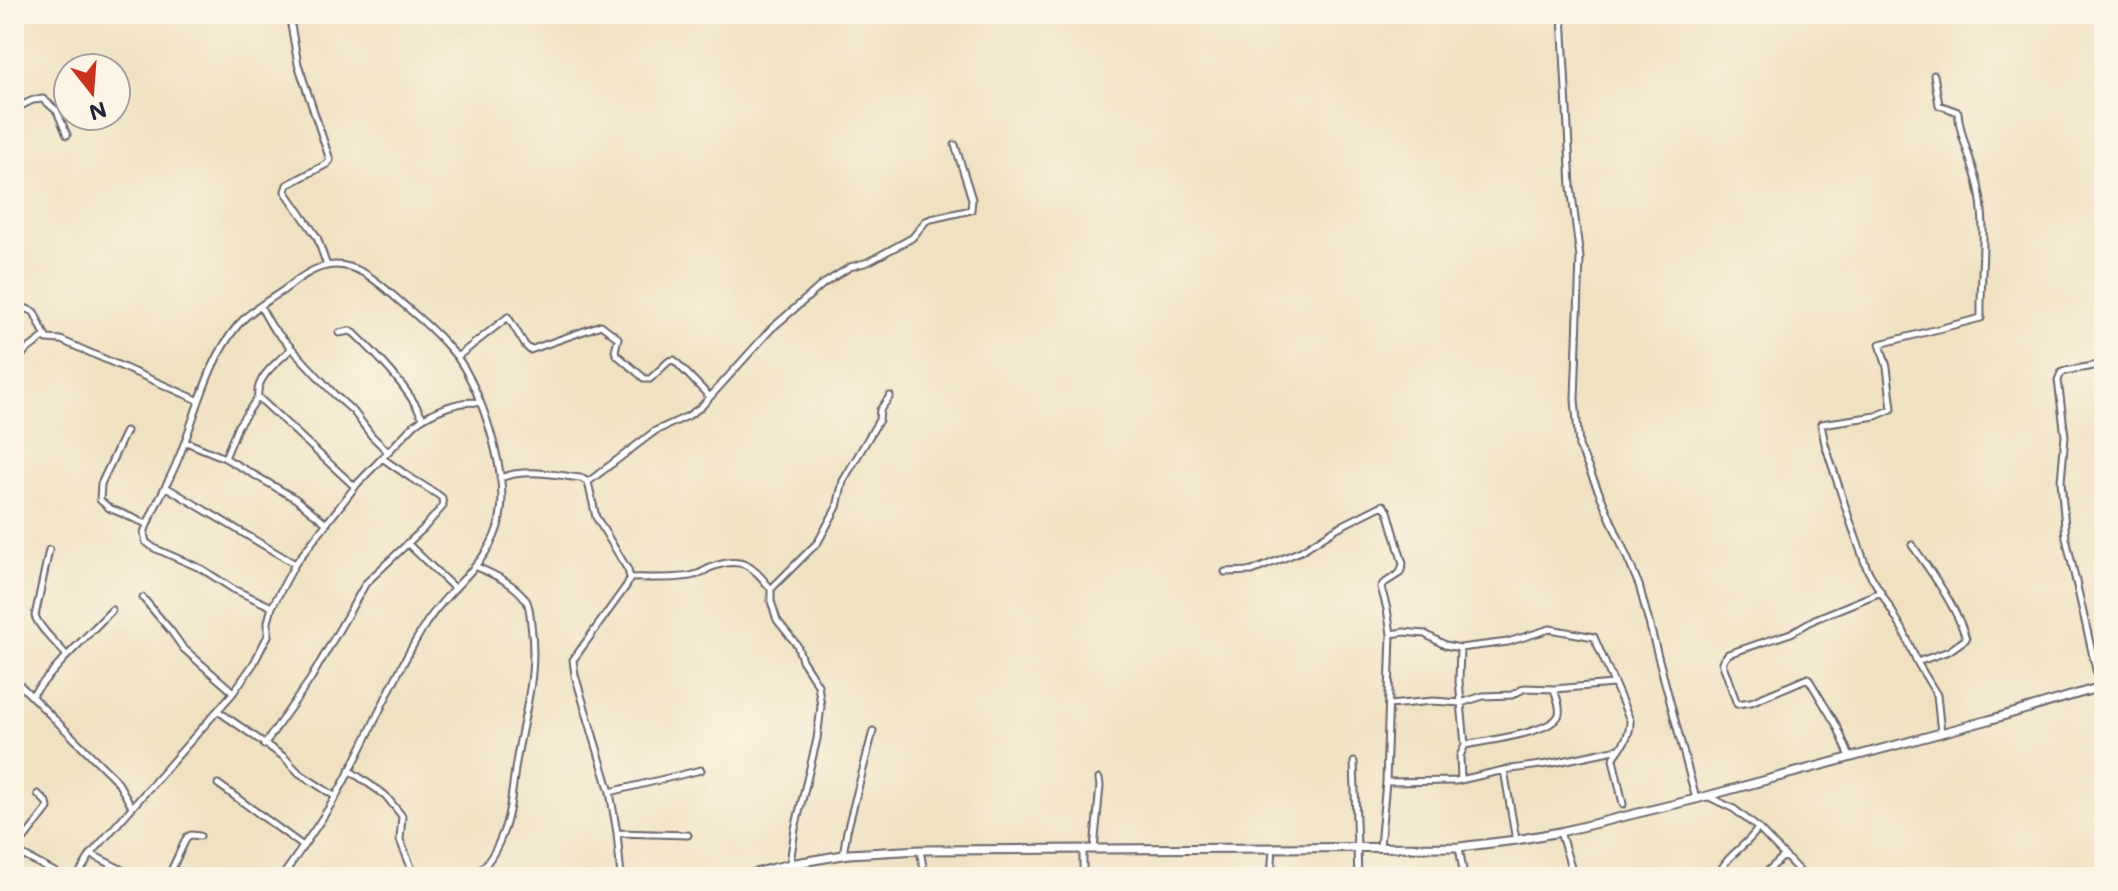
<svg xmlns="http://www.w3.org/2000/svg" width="2118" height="891" font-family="Mali,sans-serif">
<rect width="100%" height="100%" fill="#fcf5e5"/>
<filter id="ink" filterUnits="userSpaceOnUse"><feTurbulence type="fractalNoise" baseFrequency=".0125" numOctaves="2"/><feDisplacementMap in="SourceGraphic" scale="16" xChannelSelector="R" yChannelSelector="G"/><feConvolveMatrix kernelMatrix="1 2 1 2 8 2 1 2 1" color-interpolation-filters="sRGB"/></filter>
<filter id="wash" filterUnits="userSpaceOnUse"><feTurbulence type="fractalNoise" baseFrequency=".006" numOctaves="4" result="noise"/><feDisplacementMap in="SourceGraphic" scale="32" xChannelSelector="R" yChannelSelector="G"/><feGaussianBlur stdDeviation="1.8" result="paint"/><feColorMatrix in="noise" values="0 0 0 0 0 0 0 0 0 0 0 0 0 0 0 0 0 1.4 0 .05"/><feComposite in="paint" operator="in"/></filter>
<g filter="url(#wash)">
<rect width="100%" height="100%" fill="#f0e1c2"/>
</g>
<g filter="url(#ink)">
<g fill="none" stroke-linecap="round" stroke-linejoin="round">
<defs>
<path id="minor" d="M289,14l9,50 32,96 -3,4 -40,21 -2,6 32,46 10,29
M1562,14l9,173 9,71 -5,141 4,47 60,139 57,214
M1934,75l5,30 19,7c2,26 14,48 20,73 10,41 2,91 3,133l-101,26 7,23 5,42 -16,7 -55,8 4,20 24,74 18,51 36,61 14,32 20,33 4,38
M14,109l19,-9 10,-1 14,12 10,24
M14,303l20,9 13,27 14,1 137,60
M260,306l12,21 63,68 19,17 17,23 17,17
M339,333l11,-2 4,2c26,25 52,52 69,85
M291,349c-12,12 -36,28 -33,48l97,90
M457,357l51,-40 17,28 5,5 71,-25 17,13 -3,13 2,4 28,24h5l19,-18 5,-1 36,37
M14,368l10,-16 20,-15
M126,431l-25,53 -1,16 9,8 38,16
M186,442l39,16 71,41 30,24
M225,458l13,-32 20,-29
M500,478c26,-10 54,-3 81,0l7,4 8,35 32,53 2,8 -3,7 -54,75 2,15 35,117 7,41 4,44
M588,482l67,-51 33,-15 13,-9 70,-78 52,-45 27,-17 18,-5 44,-24 14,-17 5,-2 40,-9 1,-11 -17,-54
M166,487l129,77
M407,543l47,45
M1912,545c18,25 46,64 54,94l-17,12 -32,11
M49,550l-14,66c6,15 22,27 32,40
M1225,572l27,-1 49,-20 36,-23 46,-23 5,6 15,53 -3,9 -17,11 -2,3 6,22 4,25 -5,148 -6,64
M630,578c17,-1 48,2 64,-3 7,-1 12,-6 18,-8 31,-12 41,0 59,22
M143,598l28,33 12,17 50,44
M272,607l-39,-18 -31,-20 -48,-21 -8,-6 -2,-9c9,-26 25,-50 35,-76 18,-44 28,-95 59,-132 12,-14 28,-23 43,-33 13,-9 26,-21 41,-25 30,-9 54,13 74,31 21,18 44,37 61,59 25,34 52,119 43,161 -8,45 -52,69 -75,107 -34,54 -57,116 -89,171 -16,28 -36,54 -54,81
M1391,634l13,-2 21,2 20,11 15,3 48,-6 42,-13 44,8 36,83c1,16 -9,27 -17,39l10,45
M1460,648l-1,33 6,64
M14,679l103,102 15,26
M2100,687l-34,-149 -5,-57 4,-45 -7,-56 3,-7 4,-2 39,-7
M31,696l33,-37 48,-49
M1389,705l44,-4 28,2 22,-7 29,-1 13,-7 29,1 59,-5
M218,711l66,46 15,16 37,24
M14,735l2,2
M264,745l46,-65 56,-97 57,-54 20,-23 -1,-8 -5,-4 -26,-16 -29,-20
M1850,757l-13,-31 -29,-48 -57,24 -14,2 -15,-42 6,-8 63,-21 24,-14 66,-27
M1354,762l4,115
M349,770l36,25 17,21 -2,24 15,37
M1504,770l12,70
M1461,780l-1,-24 5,-11c19,-4 89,-12 94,-31 2,-8 -3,-17 -5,-25
M1386,782l70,-1 48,-11 44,-6 71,-15
M218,784l85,62
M610,792l91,-22
M1707,796l27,13 24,19 47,49
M1560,832l14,45
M617,833l71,2
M1459,847l5,30
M1083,849v28
M1094,849l6,-63 -1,-7
M920,850l5,27
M15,851l49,26
M14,852l34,-44 -1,-5 -9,-9
M91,854l45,23
M843,855l4,-24 26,-100
M790,863l5,-34 22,-90 4,-33 -3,-21 -16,-25 -5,-15 -20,-25 -6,-19v-12l47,-47 19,-35 6,-26 36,-61 1,-10 10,-14
M1719,875c6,-20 29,-29 39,-47
M77,877l14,-23 142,-161 21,-30 11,-22 3,-5v-14l4,-15 23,-43 63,-81 57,-59c16,-12 45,-25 65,-21
M168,877l19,-40 4,-2 9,1
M468,877c17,-6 28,-26 34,-42 10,-24 10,-52 15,-78 8,-48 21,-83 14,-133 -1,-8 -1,-18 -5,-24 -11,-17 -34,-26 -51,-34
M1271,877l2,-29
M1761,877l23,-21"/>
<path id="major" d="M739,877l51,-13 59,-10 71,-4 539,-3 57,-7 44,-8 136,-33 293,-79 115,-34"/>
</defs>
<!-- minor casing -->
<use href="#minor" stroke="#6a656a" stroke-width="9"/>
<!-- major casing -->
<use href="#major" stroke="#6a656a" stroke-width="11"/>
<!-- minor -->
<use href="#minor" stroke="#fff" stroke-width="5"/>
<!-- major -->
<use href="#major" stroke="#fff" stroke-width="7"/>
</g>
</g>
<!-- margin -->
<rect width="2118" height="891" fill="none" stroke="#fcf5e5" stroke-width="48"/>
<!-- north arrow -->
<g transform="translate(92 92) rotate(163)"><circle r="38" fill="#fcf5e5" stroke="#a5a1a1" stroke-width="2"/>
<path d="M0-6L14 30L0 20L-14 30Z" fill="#c8321e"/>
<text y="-12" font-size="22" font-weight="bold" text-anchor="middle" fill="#22223b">N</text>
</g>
</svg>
